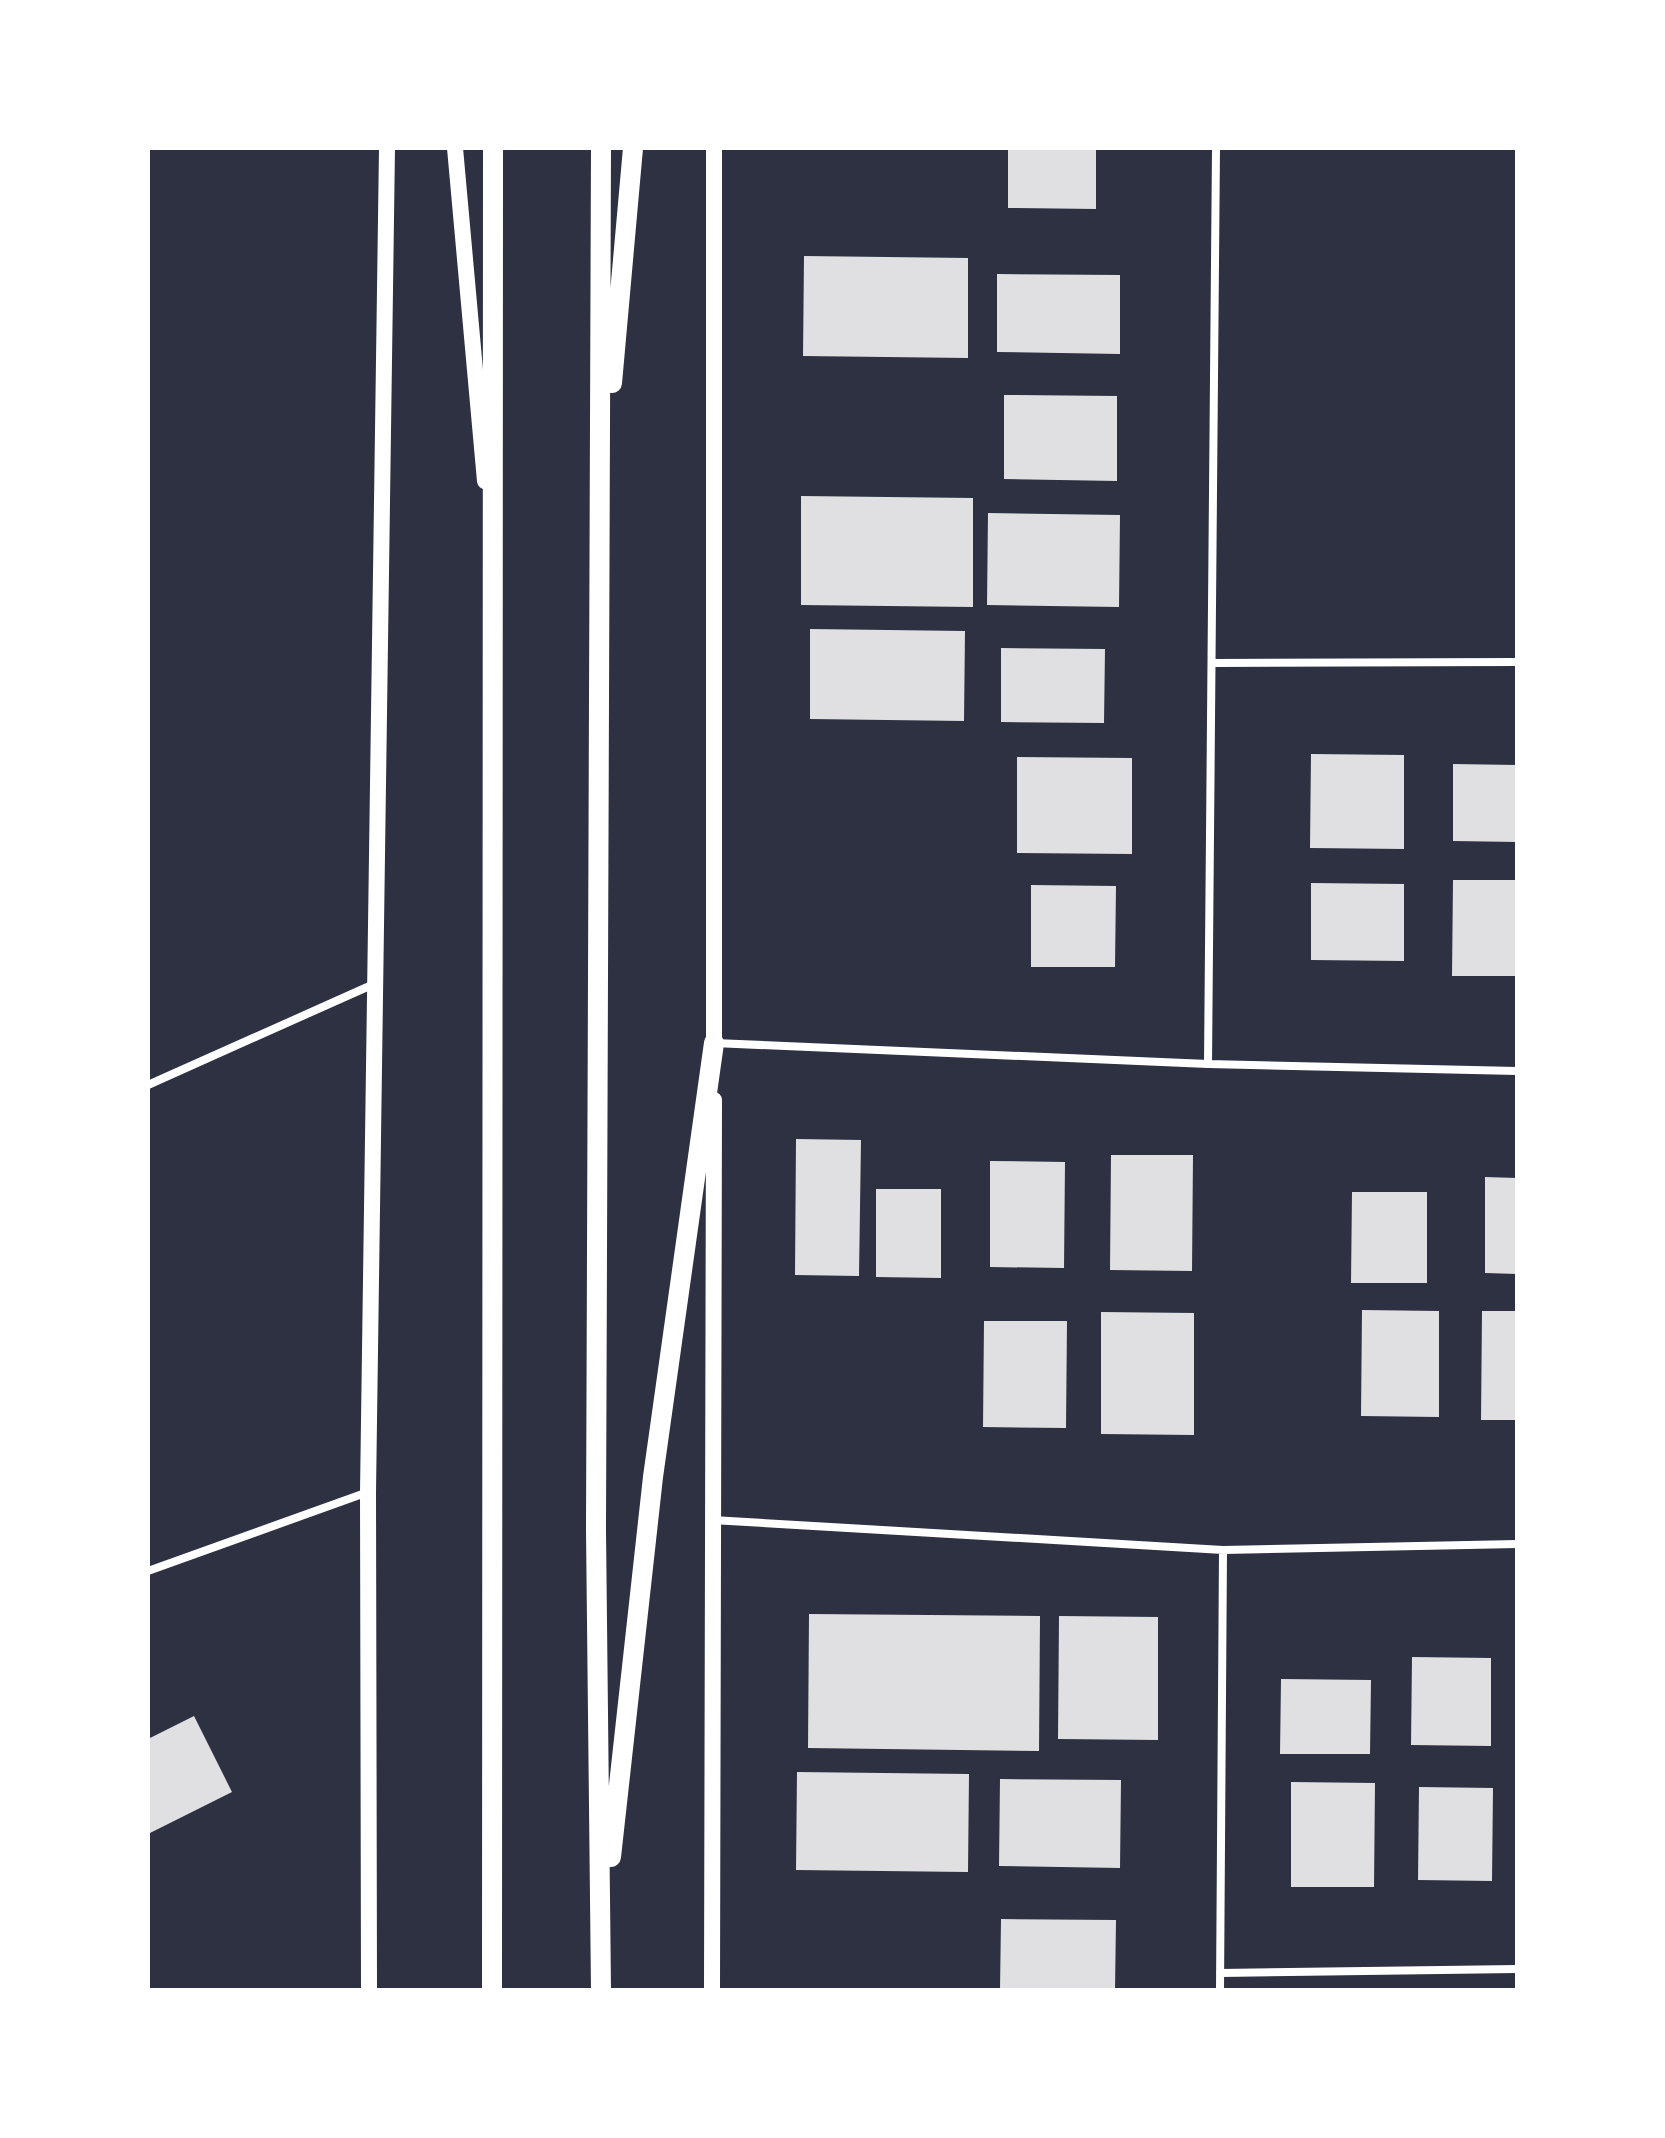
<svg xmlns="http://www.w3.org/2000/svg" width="1665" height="2138" font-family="'Golos Text',sans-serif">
<rect width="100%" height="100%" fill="#2d3142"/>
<!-- building -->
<path fill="#e0e0e3" d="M1008,148h88v61l-88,-1z
M804,256l164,2v100l-165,-2z
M997,274l123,1v79l-123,-2z
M1004,395l113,1v85l-113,-2z
M801,496l172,2v109l-172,-2z
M988,513l132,2 -1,92 -132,-2z
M810,629l155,2 -1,90 -154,-2z
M1001,648l104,1 -1,74 -103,-1z
M1311,754l93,1v94l-94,-1z
M1017,757l115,1v96l-115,-1z
M1453,764l64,1v77l-64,-1z
M1453,880h64v96h-65z
M1311,883l93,1v77l-93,-1z
M1031,885l85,1 -1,81h-84z
M796,1139l65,1 -2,136 -64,-1z
M1111,1155h82l-1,116 -82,-1z
M990,1161l75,1 -1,106 -74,-1z
M1485,1177l32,1v96l-32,-1z
M876,1189h65v89l-65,-1z
M1352,1192h75v91h-76z
M1362,1310l77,1v106l-78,-1z
M1482,1311h35v109h-36z
M1101,1312l93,1v122l-93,-1z
M984,1321h83l-1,107 -83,-1z
M809,1614l231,2 -1,135 -231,-3z
M1059,1616l99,1v123l-100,-1z
M1412,1657l79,1v88l-80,-1z
M1281,1679l90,1 -1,74h-90z
M194,1716l38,76 -84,42v-95z
M797,1772l172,2 -1,98 -172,-2z
M1000,1779l121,1 -1,88 -121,-2z
M1291,1782l84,1 -1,104h-83z
M1419,1787l74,1 -1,93 -74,-1z
M1001,1919l115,1 -1,70h-115z"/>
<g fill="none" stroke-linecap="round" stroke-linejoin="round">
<!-- minor -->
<path stroke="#fff" stroke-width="8" d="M1212,663l305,-1
M714,1043l494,21 8,-916
M1208,1064l309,7
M148,1085l226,-101
M712,1520l511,30 294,-6
M148,1571l220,-79
M1220,1973l297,-4
M1220,1990l3,-440"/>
<!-- secondary -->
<path stroke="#fff" stroke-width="16" d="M455,148l30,333
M714,1052v-904
M369,1990l-1,-498 19,-1344
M712,1990l2,-890"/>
<!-- primary -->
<path stroke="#fff" stroke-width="20" d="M612,383l21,-235
M611,1857l42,-380 61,-434
M492,1990l1,-1842
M601,1990l-5,-460 5,-1382"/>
</g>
<!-- border -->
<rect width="1665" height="2138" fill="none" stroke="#ffffff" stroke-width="300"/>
</svg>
